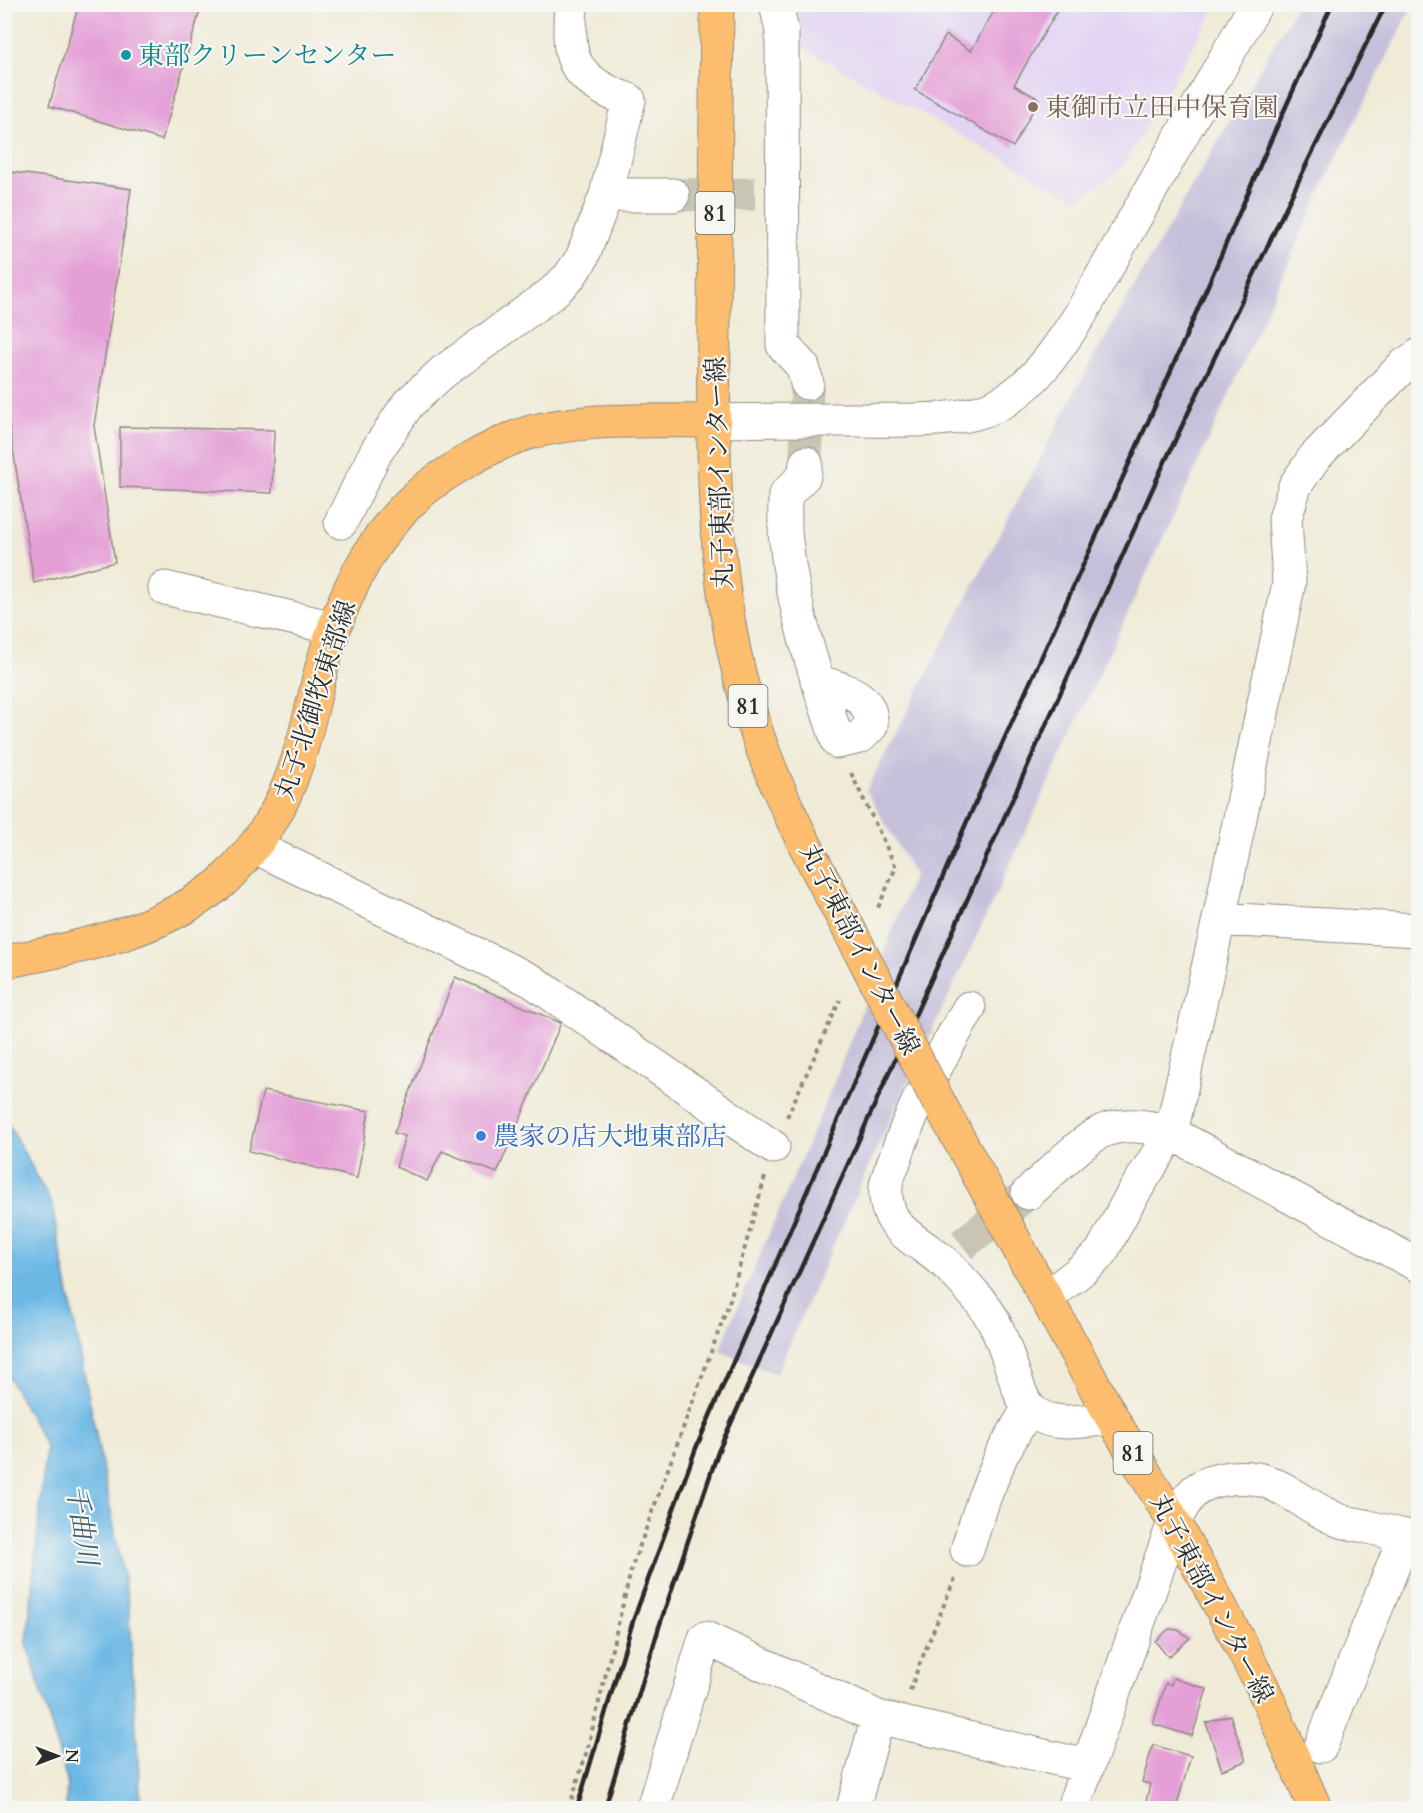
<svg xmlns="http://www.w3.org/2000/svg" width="1423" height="1813" font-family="Cardo,'Noto Serif JP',serif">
<rect width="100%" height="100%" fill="#f6f6f2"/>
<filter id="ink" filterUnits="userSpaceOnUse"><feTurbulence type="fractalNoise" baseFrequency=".0167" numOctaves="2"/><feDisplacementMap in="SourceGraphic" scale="12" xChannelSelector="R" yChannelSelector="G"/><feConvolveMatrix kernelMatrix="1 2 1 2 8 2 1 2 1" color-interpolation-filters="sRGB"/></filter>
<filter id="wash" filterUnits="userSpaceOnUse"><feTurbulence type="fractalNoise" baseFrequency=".008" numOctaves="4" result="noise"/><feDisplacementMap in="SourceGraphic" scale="24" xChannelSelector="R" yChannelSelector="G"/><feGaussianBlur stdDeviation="1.35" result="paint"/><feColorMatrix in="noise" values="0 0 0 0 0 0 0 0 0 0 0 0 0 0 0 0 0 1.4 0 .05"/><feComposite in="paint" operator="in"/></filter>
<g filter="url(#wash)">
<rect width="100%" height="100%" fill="#f0ebd7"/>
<!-- built -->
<path fill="#e2d4f3" d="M793,5h424l-96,165 -45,29 -282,-156z"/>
<!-- industrial -->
<path fill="#c5c0da" d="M1297,5h116l-86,172 -139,308 -317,676 -95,213 -57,-23 118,-276 77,-201 -48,-84 211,-402 51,-91z"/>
<!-- water -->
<path fill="#6cb8e5" stroke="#4c7288" stroke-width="1.5" d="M4,1116l47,86 77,398 13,208h-75l1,-28 -40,-137 19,-197 -41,-76z"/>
<g id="blocks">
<!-- building -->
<path fill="#e49fd7" d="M79,4h123l-40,136 -113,-34z
M998,4h63l-47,81 25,14 -26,48 -98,-57 31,-55 25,16z
M4,171l127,18 -37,237 21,136 -81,21 -26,-165h-4v-95l8,-68 -8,-1z
M120,427l154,3 -2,63 -152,-6z
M455,977l106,46 -64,150 -55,-22 -15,30 -31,-14 9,-31 -11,-3z
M263,1091l106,20 -12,67 -108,-27z
M1169,1629l9,1 12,8 -22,19 -13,-16z
M1173,1678l34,11 -15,47 -39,-12 13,-41 5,2z
M1230,1715l16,46 -24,9 -16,-47z
M1153,1745l38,11 -15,52 -30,-6 4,-18 -8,-2z"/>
</g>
</g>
<g filter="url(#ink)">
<use href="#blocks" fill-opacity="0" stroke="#8e8b81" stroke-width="1.5"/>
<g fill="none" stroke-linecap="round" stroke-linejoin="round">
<!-- minor-tunnel -->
<path stroke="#c9c5b5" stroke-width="33" stroke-dasharray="33 16" stroke-linecap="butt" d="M673,195l82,-1
M806,463l1,-80
M962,1245l66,-52"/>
<defs>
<path id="minor" d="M776,4l6,27 1,314 20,22 4,16
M606,195h67
M713,421c44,-1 88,-1 132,-1 49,-1 119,7 161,-20 33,-21 53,-53 74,-85l176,-311
M806,463l-2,13 -19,19c0,15 -1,31 1,46 7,70 30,136 52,201l22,-5 11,-11c2,-33 -29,-36 -54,-45
M341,522l35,-70 32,-48 35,-32 108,-78 18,-17 13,-19 24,-63 23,-95c-24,-8 -54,-23 -58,-52 -2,-14 -1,-29 0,-44
M165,588l169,40
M255,847l277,134 241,166
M1219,919l199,11
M969,1008c-28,49 -57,98 -74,151 -3,9 -8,18 -9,27 -3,41 26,51 53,72 15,12 29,29 41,43 18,21 25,48 34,74 4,11 8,25 15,33 21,22 57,12 83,10
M1028,1193c18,-15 55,-54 75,-62 21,-9 46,-5 68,2l247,132
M1046,1298l32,-25 23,-20 27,-51 43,-69 48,-214 70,-336 -4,-64 10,-33 19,-28 89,-92 15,-10
M967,1550l17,-52 18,-44 27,-47
M1321,1746l84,-210
M653,1808l52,-170 173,79 209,49
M853,1808l25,-91
M1073,1808l101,-286c13,-25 20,-38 50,-43 51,-9 71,23 114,41 8,3 18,4 27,6 18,5 36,9 53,13"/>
<path id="major" d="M717,4c-1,105 -2,210 -3,315 -1,136 -4,275 40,406 28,85 75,164 115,243
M4,962c76,-15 150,-28 213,-76 8,-6 15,-14 21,-21 48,-51 61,-104 77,-170 16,-71 46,-150 103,-200 14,-13 32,-24 49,-34 24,-14 50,-27 77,-32 56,-11 113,-8 169,-8
M939,1103l173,315 62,104 44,80 44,84 53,122"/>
</defs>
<!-- minor casing -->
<use href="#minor" stroke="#8e8b81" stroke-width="35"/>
<!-- major casing -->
<use href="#major" stroke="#8e8b81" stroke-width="35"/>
<!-- path -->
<path stroke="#8e8b81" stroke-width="4" stroke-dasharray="4.5 4.5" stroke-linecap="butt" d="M851,773l45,94 -19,43
M787,1117l53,-117
M910,1691l8,-23 37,-90
M569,1808l18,-57 45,-184 97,-264 36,-126"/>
<!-- minor -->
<use href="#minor" stroke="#fff" stroke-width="33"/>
<!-- major -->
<use href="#major" stroke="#fcbd6e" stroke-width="33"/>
<!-- rail -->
<path stroke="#2b2b2b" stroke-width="4.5" d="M577,1808l56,-187 63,-173 268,-620 202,-446 104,-240 62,-138
M605,1808l54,-181 59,-175 443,-982 147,-309 78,-157"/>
<defs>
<path id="major-bridge" d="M869,968l70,135"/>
</defs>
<!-- major-bridge casing -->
<use href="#major-bridge" stroke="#8e8b81" stroke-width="35" stroke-linecap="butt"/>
<!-- major-bridge -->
<use href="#major-bridge" stroke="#fcbd6e" stroke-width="33"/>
</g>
</g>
<!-- markers -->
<circle fill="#0f9aa8" stroke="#f6f6f2" stroke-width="2" cx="126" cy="55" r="6"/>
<circle fill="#8d6e63" stroke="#f6f6f2" stroke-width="2" cx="1033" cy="107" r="6"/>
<circle fill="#3f7fe0" stroke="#f6f6f2" stroke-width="2" cx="481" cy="1136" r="6"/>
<g text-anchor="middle" stroke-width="4.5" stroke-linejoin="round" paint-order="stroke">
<!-- shield labels -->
<g fill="#f6f6f2" stroke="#686867" stroke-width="1.5">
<rect x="695.5" y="192" width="39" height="42" rx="4.5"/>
<rect x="728.5" y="685" width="39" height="42" rx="4.5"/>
<rect x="1113.5" y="1432" width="39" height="42" rx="4.5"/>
</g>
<g font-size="24" font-weight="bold" fill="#2b2b2b">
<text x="715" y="221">81</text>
<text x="748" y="714">81</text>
<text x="1133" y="1461">81</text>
</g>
<!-- culture labels -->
<g font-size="26" fill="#0d838f" stroke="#f6f6f2" text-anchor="start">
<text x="138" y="64">東部クリーンセンター</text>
</g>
<!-- education labels -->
<g font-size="26" fill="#785e54" stroke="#f6f6f2" text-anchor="start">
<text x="1045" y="116">東御市立田中保育園</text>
</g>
<!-- street labels -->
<g font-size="26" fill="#2b2b2b" stroke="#f6f6f2">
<text transform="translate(719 473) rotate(-92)" y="9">丸子東部インター線</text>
<text transform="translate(315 700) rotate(-72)" y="9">丸子北御牧東部線</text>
<text transform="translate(860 949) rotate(63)" y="9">丸子東部インター線</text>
<text transform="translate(1212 1598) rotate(62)" y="9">丸子東部インター線</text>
</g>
<!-- shop labels -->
<g font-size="26" fill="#366cbe" stroke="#f6f6f2" text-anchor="start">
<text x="493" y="1145">農家の店大地東部店</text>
</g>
<!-- water labels -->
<g font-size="27" font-style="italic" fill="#425c6c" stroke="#f6f6f2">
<text transform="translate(82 1525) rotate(81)" y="9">千曲川</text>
</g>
</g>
<!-- margin -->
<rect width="1423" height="1813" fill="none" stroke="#f6f6f2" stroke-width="24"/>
<!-- north arrow -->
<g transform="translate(57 1756) rotate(90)" stroke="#f6f6f2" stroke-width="4.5" paint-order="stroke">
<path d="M0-4.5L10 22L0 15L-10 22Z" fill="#2b2b2b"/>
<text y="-9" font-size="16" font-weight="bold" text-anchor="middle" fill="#2b2b2b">N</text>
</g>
</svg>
